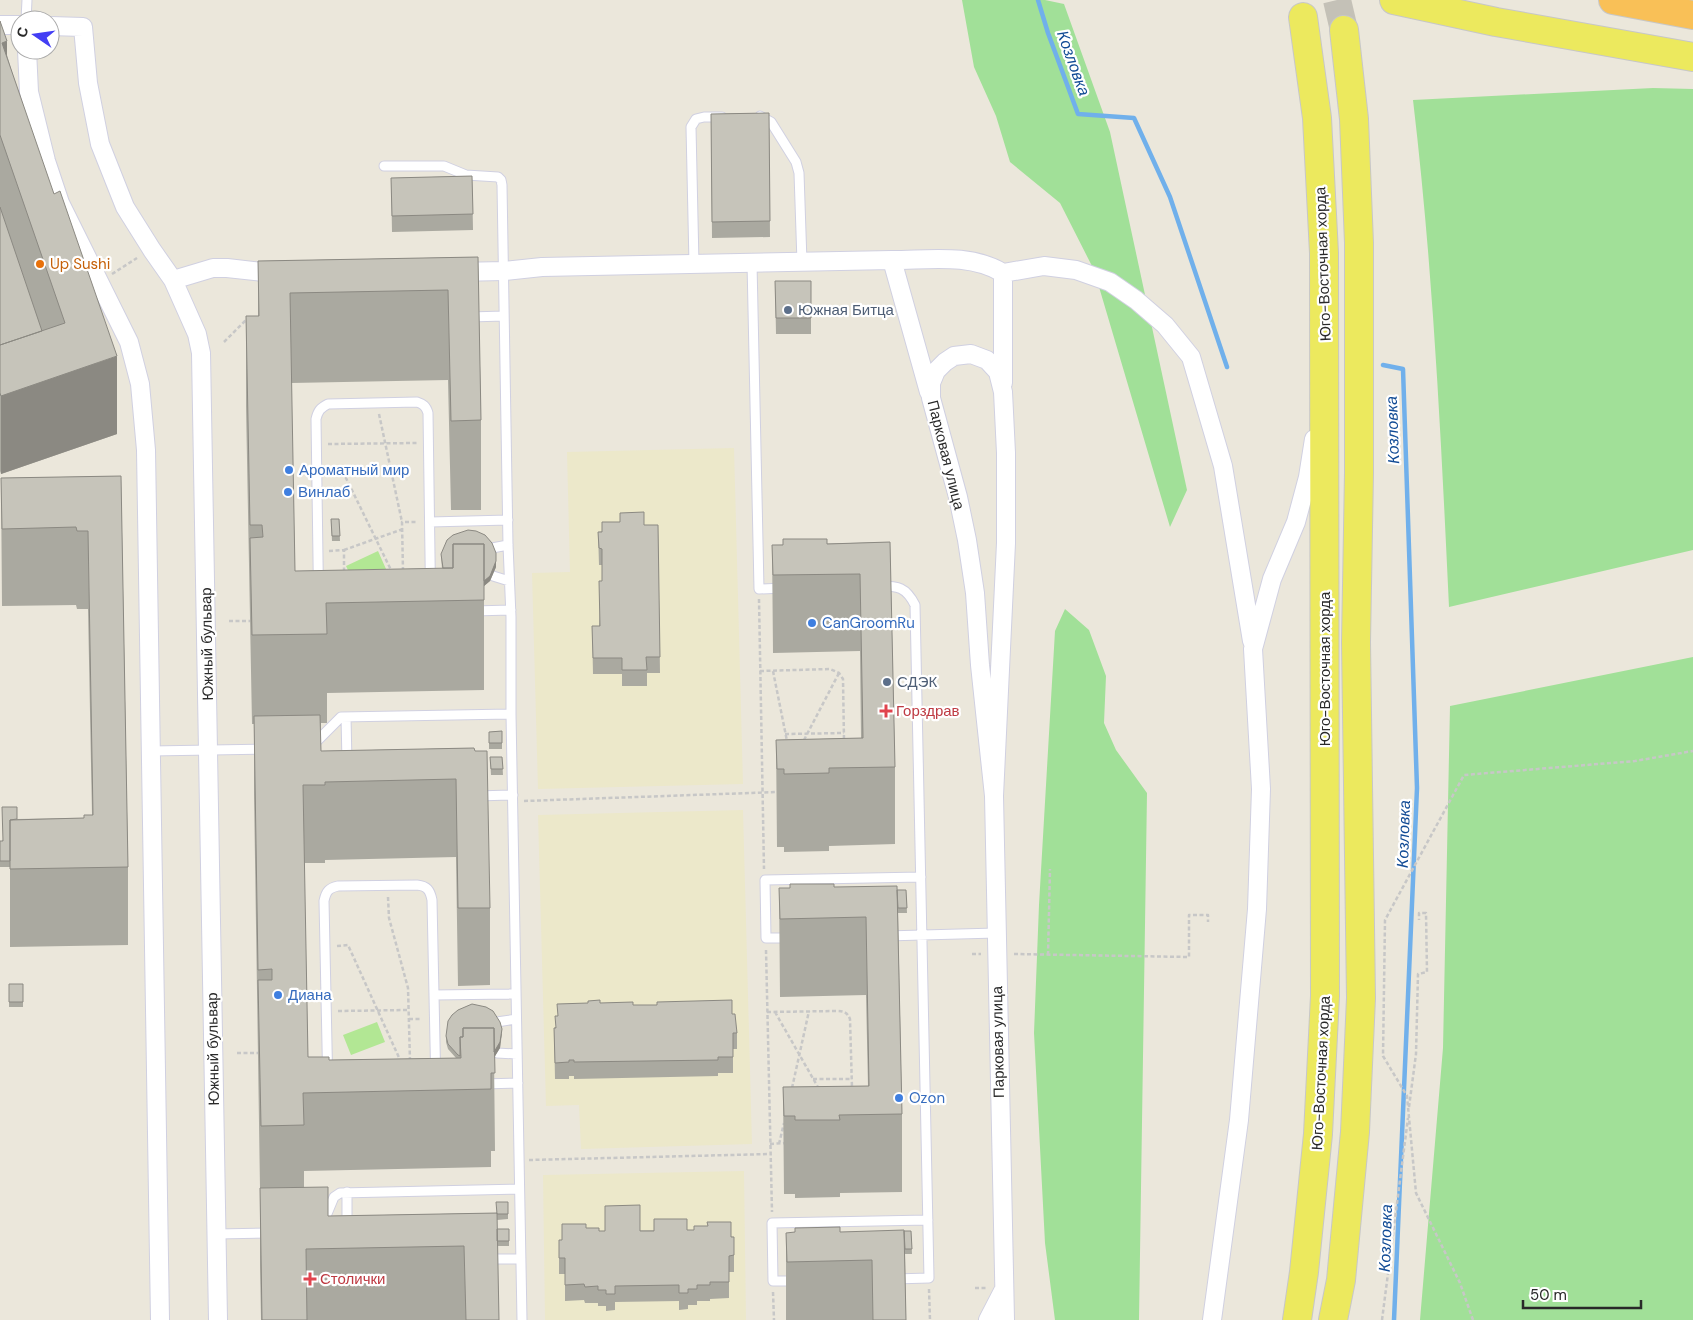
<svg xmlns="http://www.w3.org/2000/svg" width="1693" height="1320" font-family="'DM Sans',sans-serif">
<rect width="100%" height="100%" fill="#ebe7db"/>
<!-- education -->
<path fill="#ece8ca" d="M734,448l9,336 -205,5 -6,-216 38,-1 -3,-120z
M743,810l9,334 -171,5 -2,-44 -33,1 -8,-291z
M744,1171l2,149h-201l-2,-145z"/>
<!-- green -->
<path fill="#a1e098" d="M962,0h83l19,4 46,128 77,358 -17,37 -76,-257 -34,-67 -50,-41 -14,-46 -22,-49z
M1653,88l40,1v461l-244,57c-8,-169 -16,-339 -36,-507z
M1065,609l24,21 17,46 -2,47 12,27 31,43 -8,527h-84l-10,-77 -11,-210 5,-128 16,-274z
M1693,657v663h-273l23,-272 7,-342z"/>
<!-- pitch -->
<path fill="#b2e794" d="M378,551l8,18 -32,14 -8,-17z
M377,1022l8,20 -34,13 -8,-20z"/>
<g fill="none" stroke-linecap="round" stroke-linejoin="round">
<!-- stream -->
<path stroke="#70b0eb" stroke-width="4.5" d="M1038,0l10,33 30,81 56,4 36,79 57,170
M1383,365l20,4 14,419 -23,532"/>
<!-- primary-tunnel -->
<path stroke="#c4c1b7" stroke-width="28" stroke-dasharray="28 14" stroke-linecap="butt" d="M1337,0l7,30"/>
<defs>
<path id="service" d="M26,20l1,-20
M760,116l11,6 25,40 3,11 3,89
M384,166h60l22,9 32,2 3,3 1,5 6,360 3,72v97l11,606
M752,263l7,326 25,-1
M694,264l-3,-137 5,-8 8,-2h18
M470,317l34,-1
M417,402c6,2 9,4 11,11l3,213 -3,5 -9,4 -96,1 -4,-8 -3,-209c2,-8 4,-11 12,-15z
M430,522l78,-2
M492,548l16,-3
M493,576l16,5
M880,586c18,0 26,1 35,19l14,673 -35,1
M474,611l37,-1
M346,717l1,45
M313,745l28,-28 170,-3
M151,751l113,-2
M477,796l36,-1
M417,885c10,1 13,5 15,15l4,190c-2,10 -5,14 -15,16l-77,1c-10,-2 -14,-4 -16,-14l-4,-192c2,-10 5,-13 14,-15z
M886,936l110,-3
M791,938h-25l-1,-58 156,-3
M434,995l82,-1
M497,1022l19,-3
M497,1053l20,1
M483,1084l35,-1
M347,1192v35
M324,1221l10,-24 6,-4 179,-4
M217,1234l54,-1
M487,1259h34
M796,1281h-23l-1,-58 156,-3"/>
<path id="minor" d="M0,25h20
M50,26l33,1 5,56 12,61 25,63 27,43 21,30 24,54 4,19 17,967
M27,50l2,42 17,69 14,42 69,139 11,42 6,66 14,870
M892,260c37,0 78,-7 111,13l41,-7 32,4 34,12 26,18 29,25 26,32 32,109 29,175
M456,272l48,-1 38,-4 350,-7 37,132
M1003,273v110
M173,280l40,-12h14l53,6
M994,796l-14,-131 -5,-72 -8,-53 -9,-43 -27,-99v-15l5,-12 9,-9 9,-6 17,-2 16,6 11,12 5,20 3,61v90l-12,253 11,524
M988,1320l15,-29
M1212,1320l27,-200 18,-211 4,-120 -8,-140 19,-70 24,-57 12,-45 6,-38"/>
<path id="primary" d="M1394,0l102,22 197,35
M1297,1320l7,-48 14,-138 7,-138 -1,-743 -7,-135 -14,-101
M1333,1320l8,-40 14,-148 6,-134 -5,-356 3,-169v-230l-5,-124 -10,-89"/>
<path id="motorway" d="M1613,0l80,15"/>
</defs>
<!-- service casing -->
<use href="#service" stroke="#d0d0e1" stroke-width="11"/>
<!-- minor casing -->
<use href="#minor" stroke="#d0d0e1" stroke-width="20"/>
<!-- primary casing -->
<use href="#primary" stroke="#c7c7c7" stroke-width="30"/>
<!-- motorway casing -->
<use href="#motorway" stroke="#c7c7c7" stroke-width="30"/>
<!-- path -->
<path stroke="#c7c7c7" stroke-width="2.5" stroke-dasharray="4 2.5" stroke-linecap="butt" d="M112,274l25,-16
M224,342l21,-21h3
M379,414l23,108
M328,444l89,-1
M328,473h14l3,3 47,96
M344,550l59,-21
M329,551l15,-1v23
M403,571l-1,-49h16
M759,599l5,270
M229,621h24
M760,671l70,-2 9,4 4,6 1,61
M773,671l14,70
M785,734l59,-1
M804,740l35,-67
M524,801l254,-9
M388,897l1,21 19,70 2,73
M337,946l11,-1 53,117
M766,950l6,262
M972,954h9
M1014,954l175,3v-42h19v7
M1048,955l2,-86
M338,1011l71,-1
M767,1012l70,-1c7,0 10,1 13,8l2,69
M775,1012l44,77
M409,1019h13
M237,1053h23
M813,1079h39
M792,1088l17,-77
M1409,1107l7,-53 2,-80 9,-2 -1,-59h-7v7
M770,1144l15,-1
M779,1144l5,-21
M529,1160l241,-6
M975,1288h11
M929,1289l1,31
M773,1292l1,28
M1382,1320l26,-202
M1473,1320l-13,-37 -44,-90 -9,-97 -24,-40 2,-136 79,-145 171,-14 58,-10"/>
<!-- service -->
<use href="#service" stroke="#fff" stroke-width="9"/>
<!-- minor -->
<use href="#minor" stroke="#fff" stroke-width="18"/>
<!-- primary -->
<use href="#primary" stroke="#ece95e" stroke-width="28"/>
<!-- motorway -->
<use href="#motorway" stroke="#f9c057" stroke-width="28"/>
</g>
<!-- wall -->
<path fill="#aaa9a0" d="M0,21l7,34 110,379 -116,40 -1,-3z
M769,113l1,124 -58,1 -1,-124z
M472,176l1,54 -81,2 -1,-54z
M478,257l3,163v90h-30l-3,-130 -157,3 4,188 147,-2 -1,-15 55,13 -6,14 -6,5v104l-157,3v30h-6v28l153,-3 16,160v77l-32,1 -2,-129 -131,3v3h-21l4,194 21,3 127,-2 -8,-9 -2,-7v-6l56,-2 -2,14 -6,9 1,94h-4v16l-187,4v16l24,29 168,-3 12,-11v17l-11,1v9h12v17h-12l2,74h-238l-1,-55v-77l-6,-394v-70h-2l-6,-318v-90h12v-55z
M775,281h36v53h-35z
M121,476l7,391v78l-118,2v-80h-10v-26h2l15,-22 67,-1 8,-3 -4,-206h-11l-1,-4 -74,1 -1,-128z
M331,519h8l1,22h-8z
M644,525h14l2,148h-13v13h-25v-12h-29l-1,-48h7l3,-45v-16h-3l-1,-33z
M890,542l5,225v77l-66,2v5l-45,1v-5h-7l-1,-107 85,-2 -1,-87 -87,2 -1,-108z
M502,731v18h-13v-17z
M490,757h12l1,18h-12z
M779,888l127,2 1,23h-9l4,201v78l-62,1v4l-45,1v-4h-11l-1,-107 85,-1 -2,-91 -86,2z
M9,984h14v23h-14z
M600,1003l33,2 99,9 5,19v16h-4v24h-15v3l-144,3v-3h-5v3h-14l-1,-51z
M586,1228l13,3 88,-1 47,7v35h-5v26l-19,1v2h-13v4h-9v4l-9,1v-9l-64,1v8l-9,1v-5h-8v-3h-13l-1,-3 -19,1v-27h-6v-34h3z
M911,1231l1,23h-7l1,66h-120v-87z"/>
<!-- shaded-wall -->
<path fill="#8b8982" d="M7,41v78l-5,-76z
M117,356v78l-116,40v-78z
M496,561v6l-6,14 -6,5 -7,4z
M502,1029l-2,19 -6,10 -15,7z"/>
<!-- building -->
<path fill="#c6c4ba" stroke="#8b8982" d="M0,21l7,20 -5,2 52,151 6,-3 57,165 -116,40 -1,-3v-48l65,-22 -65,-188z
M769,113l1,108 -58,1 -1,-108z
M472,176l1,38 -81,2 -1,-38z
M0,207l42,124 -42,14z
M478,257l3,163 -30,1 -3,-131 -158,3 5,278 158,-3v-24h31v56l-158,3 1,31 -75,1 -2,-97 13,-1 -1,-12h-12l-4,-209h13l-1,-55z
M775,281h36v37h-35z
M121,476l7,391 -118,2v-49l74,-2v-3h9l-5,-284h-11l-1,-4 -74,2 -1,-51z
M644,512v13h14l2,132h-14l1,13h-25v-12h-29l-1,-32h8l-1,-45h3v-32l-3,-1 -1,-16h4v-10h18v-9z
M331,519h8l1,17h-8z
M468,530l8,1 9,4 7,8 4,10v8l-6,15 -6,5v-37h-31v24h-10l-2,-14 6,-14 6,-5z
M783,539h44v5l63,-2 5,225 -66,1v5l-45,1v-5h-7l-1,-29 87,-2 -3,-164 -87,1 -1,-30h11z
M320,715l1,36 153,-3 1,3h12l3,157h-32l-2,-129 -131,3v3h-22l5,272h21v3l132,-2 -1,-21h3v-9h31l1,45h-4v16l-188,4 1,32 -43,1 -3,-146h14v-11l-14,1 -4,-254z
M502,731v12h-13v-11z
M490,757h12l1,12h-12z
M2,807h15v12l-7,1v41h-10v-20h3z
M790,884h44v3l63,-1 5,228 -63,1 1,5h-45v-4h-11l-1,-29 86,-1 -3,-169 -86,2 -1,-31h11z
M897,890h9l1,18h-9z
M9,984h14v18h-14z
M600,1000v3l33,-1v3h24v-3l75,-2v14h3l2,19h-4v24h-15v3l-144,2v-2h-5v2l-14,1 -1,-35h2l-1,-12h3l-1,-12 31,-1v-2z
M472,1004l14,3 7,4 7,11 2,7 -2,13 -6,10v-24h-31v9h-3v19l-2,-1 -10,-11 -2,-8 2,-15 4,-6 6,-5z
M328,1187v29l169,-3 2,107h-33l-2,-74 -158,3 1,71h-45l-2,-132z
M496,1202h12v12h-11z
M640,1205v26h14v-12h33v11h7v-4h14l-1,-4h24v15h3v18l-5,1v26h-19v3h-13v4h-9v4h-9v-8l-64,1v8h-9v-4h-8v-4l-13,1 -1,-3 -19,1v-27h-6v-18h3v-16h24v4h13v3h6v-25z
M840,1227v5l64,-2 2,90h-33l-1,-60 -85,2 -1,-29 9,-1v-4z
M497,1229h12v12h-12z
M904,1231h7l1,18h-7z"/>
<!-- markers -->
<circle fill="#e8710a" stroke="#fff" stroke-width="2" cx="40" cy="264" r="5"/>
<g fill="#5c6f8a" stroke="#fff" stroke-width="2">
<circle cx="788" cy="310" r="5"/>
<circle cx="887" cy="682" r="5"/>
</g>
<g fill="#3f7fe0" stroke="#fff" stroke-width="2">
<circle cx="289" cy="470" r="5"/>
<circle cx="288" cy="492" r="5"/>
<circle cx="812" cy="623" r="5"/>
<circle cx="278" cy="995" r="5"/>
<circle cx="899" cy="1098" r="5"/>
</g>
<g fill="#e0444e" stroke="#fff" stroke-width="2">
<path d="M883.5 703.5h5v5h5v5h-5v5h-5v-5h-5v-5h5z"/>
<path d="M307.5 1271.5h5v5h5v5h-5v5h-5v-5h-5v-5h5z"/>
</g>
<g text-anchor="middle" stroke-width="4.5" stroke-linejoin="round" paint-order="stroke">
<!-- food labels -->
<g font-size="15" fill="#c56008" stroke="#fff" text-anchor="start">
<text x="50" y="269">Up Sushi</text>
</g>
<!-- street labels -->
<g font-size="15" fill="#292929" stroke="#fff">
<text transform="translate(1323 264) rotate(-92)" y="5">Юго-Восточная хорда</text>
<text transform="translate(946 455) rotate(76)" y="5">Парковая улица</text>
<text transform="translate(207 644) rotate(-91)" y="5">Южный бульвар</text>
<text transform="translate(1325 669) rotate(-90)" y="5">Юго-Восточная хорда</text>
<text transform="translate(998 1042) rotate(-91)" y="5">Парковая улица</text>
<text transform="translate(213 1049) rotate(-91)" y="5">Южный бульвар</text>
<text transform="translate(1321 1073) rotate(-87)" y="5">Юго-Восточная хорда</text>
</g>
<!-- service labels -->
<g font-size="15" fill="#4e5e75" stroke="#fff" text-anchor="start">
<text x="798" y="315">Южная Битца</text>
<text x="897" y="687">СДЭК</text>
</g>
<!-- shop labels -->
<g font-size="15" fill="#366cbe" stroke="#fff" text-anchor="start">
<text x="299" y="475">Ароматный мир</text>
<text x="298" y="497">Винлаб</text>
<text x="822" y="628">CanGroomRu</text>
<text x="288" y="1000">Диана</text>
<text x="909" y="1103">Ozon</text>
</g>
<!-- health labels -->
<g font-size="15" fill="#be3a42" stroke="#fff" text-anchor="start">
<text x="896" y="716">Горздрав</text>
<text x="320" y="1284">Столички</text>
</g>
<!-- water labels -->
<g font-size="16" font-style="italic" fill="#114b95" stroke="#fff">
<text transform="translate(1074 63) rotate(70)" y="6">Козловка</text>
<text transform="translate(1392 430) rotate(-92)" y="6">Козловка</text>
<text transform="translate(1403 834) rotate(-88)" y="6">Козловка</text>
<text transform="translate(1385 1238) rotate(-88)" y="6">Козловка</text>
</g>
</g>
<!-- north arrow -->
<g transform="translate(35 35) rotate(283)"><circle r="24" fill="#ffffff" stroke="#a9a9a9"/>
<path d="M0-4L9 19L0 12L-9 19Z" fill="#433ef4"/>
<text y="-8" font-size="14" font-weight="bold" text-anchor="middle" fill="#292929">С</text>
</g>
<!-- scale -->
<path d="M1523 1300v8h118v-8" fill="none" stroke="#292929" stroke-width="2.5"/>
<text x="1530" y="1300" font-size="15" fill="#292929" stroke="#ffffff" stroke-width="4" paint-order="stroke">50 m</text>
</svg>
